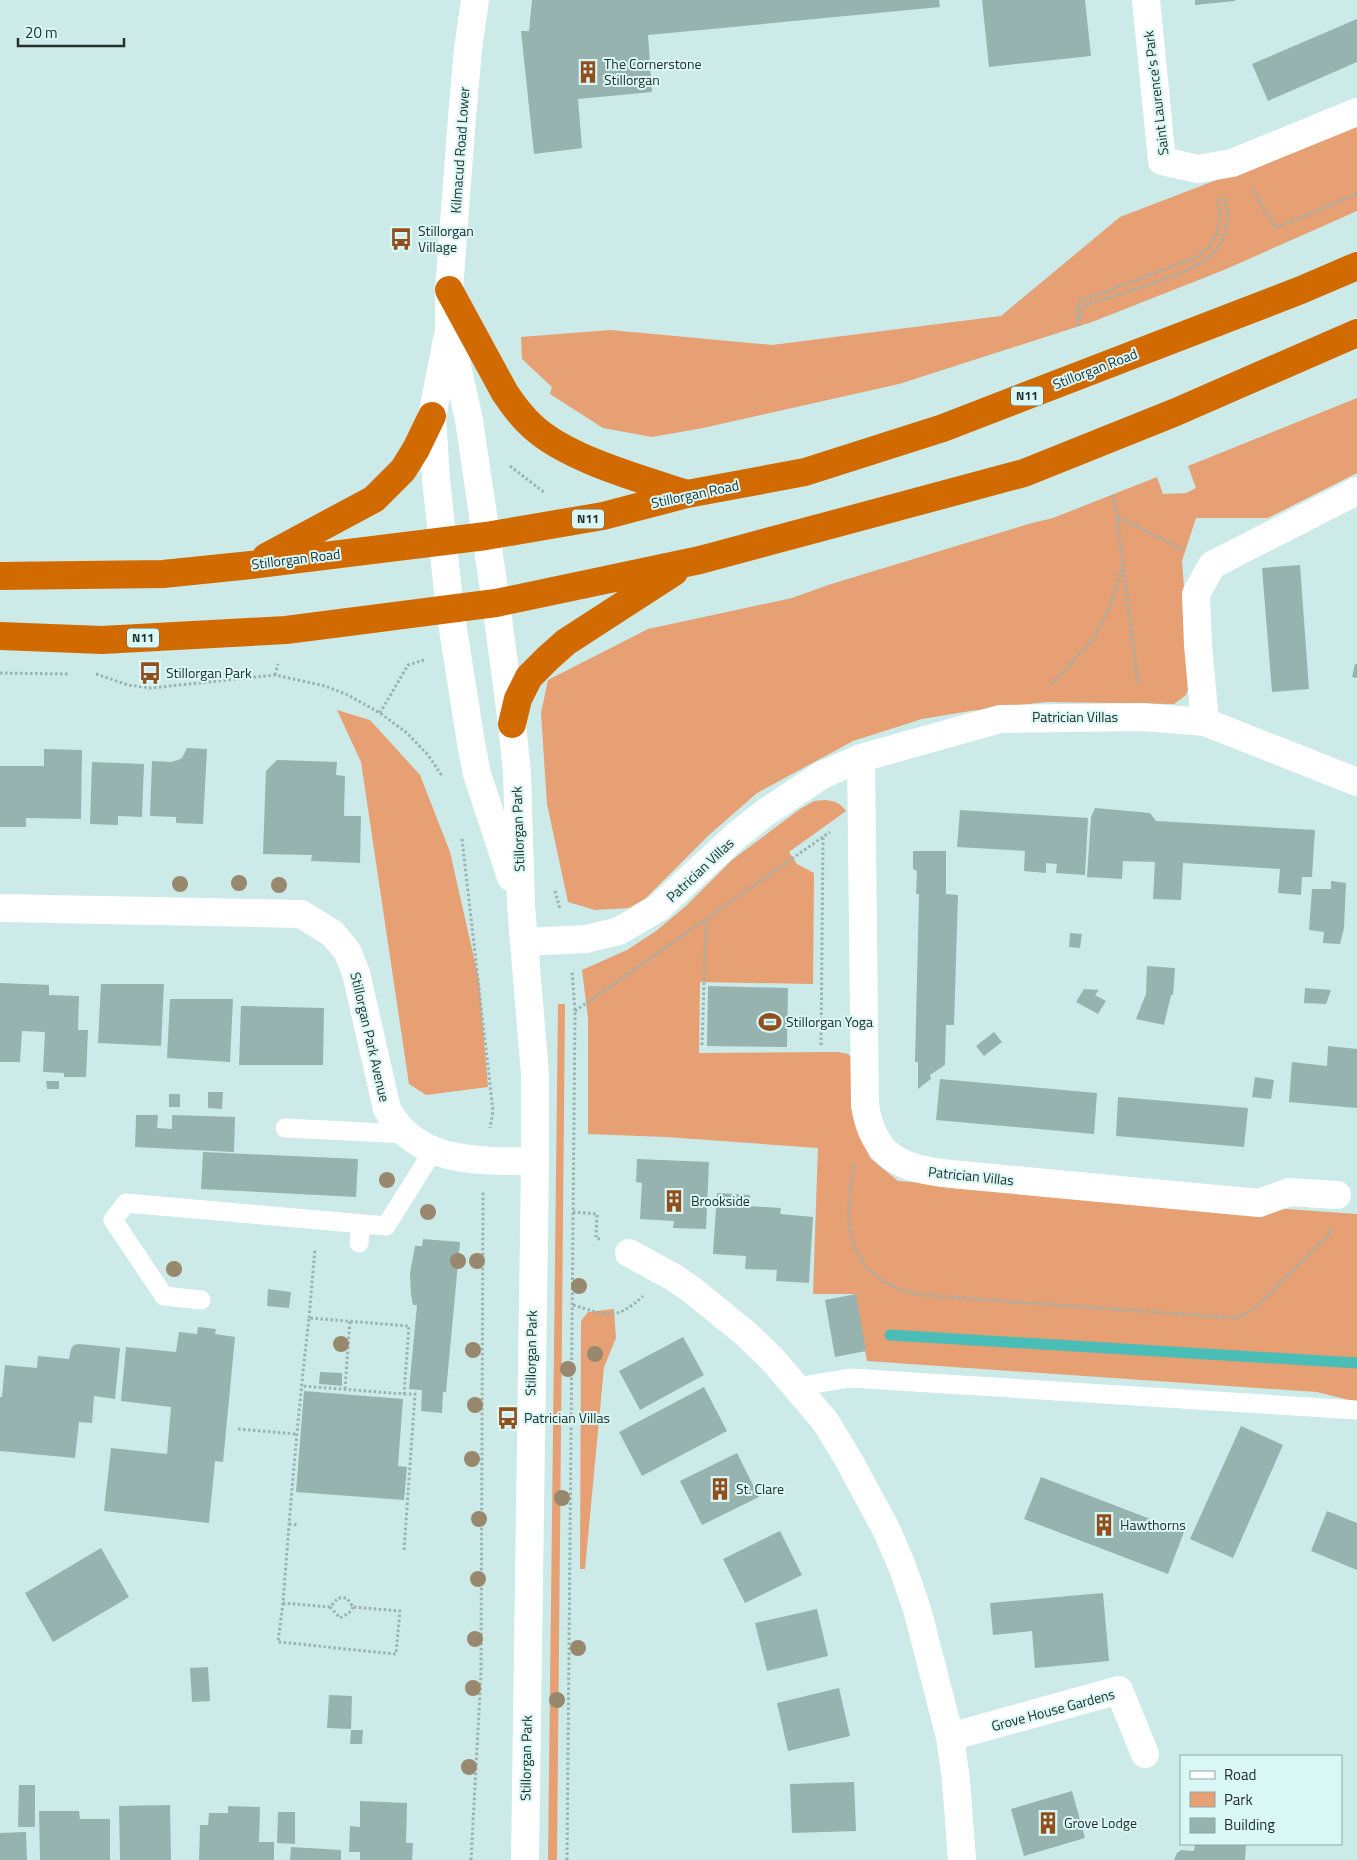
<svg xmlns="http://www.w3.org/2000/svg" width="1357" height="1860" font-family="'Titillium Web',sans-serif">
<rect width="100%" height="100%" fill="#cceae8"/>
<!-- green -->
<path fill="#e6a073" d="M1357,126v85l-133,59 -132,52 -193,62 -196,44 -51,9 -49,-9 -53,-34 2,-7 -30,-28 -1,-22 89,-7 162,15 229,-29 119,-99z
M1357,398v75l-89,45h-72l-14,43 9,121 -5,13 -12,9 -128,-2 -76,9 -48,8 -69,22 -96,52 -48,42 -63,63 -17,10 -34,2 -27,-8 -21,-98 -6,-91 7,-33 100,-51 144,-31 36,-13 204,-62 21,-5 104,-41 6,17 23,-1 10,-5 -8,-22z
M337,710l33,10 50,55 30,77 29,128 9,107 -62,8 -17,-11 -48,-322z
M825,800c10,1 15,3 21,11l-57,41 8,12 17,9 -1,111 -113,-2 -1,71 139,-1 10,2 4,4v55l18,45 28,23 459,33v188l-40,-10 -450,-31 -12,-67h-42l5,-146 -152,-11 -78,-3v-116l-6,-48 45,-20 29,-19 30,-25 46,-46 68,-51 14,-8z
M558,1004h7l-8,856h-9z
M614,1309l2,29 -12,29 -19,202h-5l1,-248 7,-9z"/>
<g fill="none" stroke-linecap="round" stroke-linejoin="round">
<!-- stream -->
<path stroke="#4bbdb7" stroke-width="11" d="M890,1335l467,28"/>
</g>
<!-- building -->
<path fill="#96b3b0" d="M532,0h407l1,7 -292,28 4,57 -74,7 4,49 -48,6 -13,-123h8z
M982,0h103l6,56 -102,11z
M1195,0h40v1l-40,4z
M1357,19v43l-89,39 -16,-37z
M1300,565l9,124 -37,3 -10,-124z
M1355,664h2v14l-5,-1z
M187,748l20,1 -4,75 -27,-1v-6l-26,-1 2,-55 19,1 7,-2 4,-2z
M44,749l38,1 -1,69 -55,-1v9h-26v-61h44z
M277,760l60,2 -1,13 9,1 -1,40h17l-1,47 -49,-2 1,-6 -49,-1 3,-83z
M92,762l52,2 -2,53 -24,-1v9l-28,-1z
M1095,808l55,5 6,8 159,9 -3,47h-10l-1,18 -23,-2 2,-24 -97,-6 -2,37 -28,-1 2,-37 -32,-1 -1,18 -35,-2 4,-60z
M960,810l128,8 -3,57 -29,-2 1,-9 -11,-1v10l-22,-2 1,-20 -68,-4z
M913,851h33v43l12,1 -4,130h-8l-1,40 -15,10 1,4 -13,10v-27h-3l4,-168h-3l1,-23 -4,-2z
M1331,881l15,2 -2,45 -4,16 -17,-1 1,-11 -15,-2 3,-41h19z
M1070,933l12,1 -2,14 -11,-1z
M1147,966l28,2 -2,27h-2l-7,30 -28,-6 10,-25z
M0,983l49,2v10l30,1 -1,34h10l-2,47h-22v-4l-21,-1 2,-40 -23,-1 -2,31h-20z
M101,984h63l-3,62 -63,-3z
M708,986l80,2 -1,59 -80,-1z
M1305,988l26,2 -5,14 -22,-1z
M1084,989l15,1 -4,5 11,6 -8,13 -22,-12z
M170,999h63l-3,63 -63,-4z
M241,1006l83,2 -1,57h-84z
M994,1032l8,10 -18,14 -8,-10z
M1328,1046l29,3v59l-68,-6 3,-40 35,4z
M1255,1077l19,3 -3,19 -19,-2z
M940,1079l157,14 -3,41 -158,-14z
M46,1081h13v8h-12z
M208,1092h15l-1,17 -14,-1z
M169,1094h11v13h-11z
M1118,1097l130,11 -4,39 -128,-11z
M136,1115h22l-1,13 15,1v-14l63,2 -1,35 -99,-5z
M203,1152l155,7 -2,38 -155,-8z
M637,1159l72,3 -3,67 -33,-1 1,-7 -34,-2 2,-36 -6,-1z
M717,1193l33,2 -1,11 32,2 -1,6 33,3 -4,66 -33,-2 1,-11 -32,-1 1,-13 -33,-2z
M423,1239l37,3 -14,150h-3l-1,21 -21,-2 1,-21 -13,-1 8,-84h-4l-2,-10 -1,-22 5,-27h7z
M268,1289l23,3 -2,16 -22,-2z
M856,1294l10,57 -31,6 -10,-57z
M198,1327l18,2 -1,5 20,3 -12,125 -8,-1 -6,62 -105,-12 7,-63 56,6 4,-47 -50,-6 5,-54 50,5 3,-20 18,2z
M683,1337l21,38 -64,35 -21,-39z
M79,1344l41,4 -5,51 -21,-3 -2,27 -13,-1 -4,36 -75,-7v-54h2l3,-32 32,3 1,-12 31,3 2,-10 3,-4z
M320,1372l22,1v13l-23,-2z
M704,1387l23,44 -85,45 -23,-44z
M304,1391l99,8 -5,67 9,1 -3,33 -108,-8z
M1241,1426l42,19 -50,113 -43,-19z
M737,1453l22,44 -57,28 -22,-44z
M1041,1477l143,55 -16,42 -144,-55z
M1327,1511l30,12v47l-46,-19z
M780,1531l22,44 -57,28 -22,-44z
M101,1548l28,49 -76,45 -28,-49z
M1103,1593l6,68 -74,7 -3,-37 -39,4 -3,-32z
M817,1609l11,47 -61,15 -12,-48z
M208,1667l2,34 -18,1 -2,-34z
M839,1688l11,48 -62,15 -11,-48z
M329,1695l23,1 -1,33 -24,-1z
M351,1730h12l-1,14h-12z
M854,1782l2,49 -64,2 -2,-49z
M19,1785h16v42h-17z
M1072,1791l13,47 -61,18 -13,-47z
M360,1801l47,2 -1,40h7l-1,17h-52v-8h-11l1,-26 10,1z
M170,1805l1,55h-51l-1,-54z
M228,1806l32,1 -1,35h15v18h-75l1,-35h8l1,-12h19z
M39,1811h40l1,8h30v41h-70z
M278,1812h17v32l-18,-1z
M26,1832l1,28h-27v-27z
M1195,1844h51l-1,16h-71l3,-7 4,-3 13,1z
M291,1847l50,3v10h-51z"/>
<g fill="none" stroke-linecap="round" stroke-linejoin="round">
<!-- path -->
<path stroke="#9ab2b0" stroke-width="3" stroke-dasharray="2.5 2.5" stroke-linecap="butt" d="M1253,190l23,38 81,-34
M1079,319l4,-11 5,-4c27,-9 108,-31 125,-50 15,-17 17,-38 11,-58
M1079,326l-2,-17 3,-8 117,-44 12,-10 9,-14 2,-15 -2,-21
M510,466l35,27
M1113,495l4,22 21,167
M1118,517l66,33
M0,673l69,1
M96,674l32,11 23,3 124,-13 50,11 23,9 32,18 27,20 21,22 14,21
M275,675l3,-11
M1051,685l43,-47 15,-30 14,-41
M380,713l28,-48 16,-5
M462,839l31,272 -3,17
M555,891l5,18
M575,1011l255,-179
M702,1045l4,-124
M821,1045l2,-208
M855,1165c-15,65 -6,116 67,130l314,23 12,-5 11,-9 71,-71 1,-5
M573,1212l24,2 -1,24 4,1
M573,1305c34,10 42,17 70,-9
M309,1318l6,-69
M345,1389l5,-68
M238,1429l58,5
M289,1524l10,1
M404,1550l11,-156h-11
M283,1603l-5,39 118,12 4,-43 -47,-4 -6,-9h-9l-8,9 -47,-4c7,-95 15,-190 26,-285l100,8 -5,68 -102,-8
M330,1607l10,11 9,-5 4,-6
M471,1860l10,-186 2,-483
M567,1860l8,-849 -3,-40"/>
<!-- lane -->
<path stroke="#fff" stroke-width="19" d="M285,1128l122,6
M359,1243l2,-19
M201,1300l-37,-4 -51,-76 13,-17 260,23 47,-75
M797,1387l53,-9 507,32"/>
<!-- street -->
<path stroke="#fff" stroke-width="28" d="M1146,0l16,161 36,8 34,-6 125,-51
M1205,722l-7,-77 -2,-51 16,-29 145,-74
M861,758l4,347c8,53 37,64 86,69l308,29 30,-11 48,3
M0,908l301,6 31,19 15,18 9,22 31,136c30,56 93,52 148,52
M525,942l61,-3 33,-8 39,-23 79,-73 29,-23 56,-37 39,-17 139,-39 142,-2 63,5 152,60
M629,1253l44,24 19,13 53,43 27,26 53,62 22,36 39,72 16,37 15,43 33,128 6,43 6,80
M950,1737l169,-47 26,64"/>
<!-- secondary -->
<path stroke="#fff" stroke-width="28" d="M475,0l-7,49 -6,68 -13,173v40l-17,86 4,63 14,131 21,133 6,31 34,103
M449,330l20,90 27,183 16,121 5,49 4,133 14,168v87l-10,699"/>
<!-- highway -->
<path stroke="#d26a02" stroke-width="28" d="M449,290l56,103c8,12 16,23 27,33 35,33 109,53 155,68
M266,557l108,-58 29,-29 13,-21 16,-33
M0,576l163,-2 88,-9 235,-29 117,-20 84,-22 118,-22 138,-44 358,-138 56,-24
M0,636l102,4 184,-10 210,-27 204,-43 324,-87 152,-61 181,-79
M512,724l6,-25 11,-22 19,-19 18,-16 108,-70"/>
</g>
<!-- trees -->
<g fill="#98886e">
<circle cx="239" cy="883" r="8"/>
<circle cx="180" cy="884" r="8"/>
<circle cx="279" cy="885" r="8"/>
<circle cx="387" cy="1180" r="8"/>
<circle cx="428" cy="1212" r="8"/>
<circle cx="458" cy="1261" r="8"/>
<circle cx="477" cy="1261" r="8"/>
<circle cx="174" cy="1269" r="8"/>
<circle cx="579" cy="1286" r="8"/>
<circle cx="341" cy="1344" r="8"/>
<circle cx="473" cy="1350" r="8"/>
<circle cx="595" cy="1354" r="8"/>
<circle cx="568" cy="1369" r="8"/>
<circle cx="475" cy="1405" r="8"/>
<circle cx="472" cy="1459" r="8"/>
<circle cx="562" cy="1498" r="8"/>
<circle cx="479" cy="1519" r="8"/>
<circle cx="478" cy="1579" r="8"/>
<circle cx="475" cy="1639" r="8"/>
<circle cx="578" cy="1648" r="8"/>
<circle cx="473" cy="1688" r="8"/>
<circle cx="557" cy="1700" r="8"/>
<circle cx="469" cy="1767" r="8"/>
</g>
<!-- icons -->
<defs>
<symbol id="building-bare" viewBox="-9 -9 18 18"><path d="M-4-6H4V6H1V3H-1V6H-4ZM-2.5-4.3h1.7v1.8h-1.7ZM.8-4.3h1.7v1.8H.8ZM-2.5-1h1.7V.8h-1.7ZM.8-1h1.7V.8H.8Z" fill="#914f1e" stroke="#d9f7f5" stroke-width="2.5" paint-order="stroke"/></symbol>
<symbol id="bus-bare" viewBox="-9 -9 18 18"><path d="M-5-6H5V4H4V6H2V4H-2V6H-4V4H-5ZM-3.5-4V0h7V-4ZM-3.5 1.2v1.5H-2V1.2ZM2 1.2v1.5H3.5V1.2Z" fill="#914f1e" stroke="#d9f7f5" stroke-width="2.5" paint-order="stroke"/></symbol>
<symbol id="stadium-bare" viewBox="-9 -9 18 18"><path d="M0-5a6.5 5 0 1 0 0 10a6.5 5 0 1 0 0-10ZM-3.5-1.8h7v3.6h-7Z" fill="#914f1e" stroke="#d9f7f5" stroke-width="2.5" paint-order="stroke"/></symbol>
</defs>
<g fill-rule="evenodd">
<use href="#building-bare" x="572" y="56" width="32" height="32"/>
<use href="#bus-bare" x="385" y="223" width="32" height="32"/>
<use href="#bus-bare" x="134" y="657" width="32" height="32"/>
<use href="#stadium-bare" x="754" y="1006" width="32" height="32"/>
<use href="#building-bare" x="658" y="1185" width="32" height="32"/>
<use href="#bus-bare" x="492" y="1402" width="32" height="32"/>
<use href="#building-bare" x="704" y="1473" width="32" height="32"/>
<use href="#building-bare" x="1088" y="1509" width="32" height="32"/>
<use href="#building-bare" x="1032" y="1807" width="32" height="32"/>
</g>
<g text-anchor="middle" stroke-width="4" stroke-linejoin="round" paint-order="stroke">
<!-- shield labels -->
<g fill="#d9f7f5" stroke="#5b6c6a" stroke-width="1">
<rect x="1011" y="386.5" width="32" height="19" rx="4"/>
<rect x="572" y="509.5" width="32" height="19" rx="4"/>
<rect x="127" y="628.5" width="32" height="19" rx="4"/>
</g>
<g font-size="12" font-weight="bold" fill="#25302f">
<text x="1027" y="400">N11</text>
<text x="588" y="523">N11</text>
<text x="143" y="642">N11</text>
</g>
<!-- poi labels -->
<g font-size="14" fill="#25302f" stroke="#d9f7f5" text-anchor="start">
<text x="604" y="69">The Cornerstone<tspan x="604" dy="16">Stillorgan</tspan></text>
<text x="418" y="236">Stillorgan<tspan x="418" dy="16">Village</tspan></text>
<text x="166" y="678">Stillorgan Park</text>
<text x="786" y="1027">Stillorgan Yoga</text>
<text x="691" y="1206">Brookside</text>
<text x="524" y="1423">Patrician Villas</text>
<text x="736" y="1494">St. Clare</text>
<text x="1120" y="1530">Hawthorns</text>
<text x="1064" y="1828">Grove Lodge</text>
</g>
<!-- street labels -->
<g font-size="14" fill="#25302f" stroke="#d9f7f5">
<text transform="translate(1156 93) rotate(-97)" y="5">Saint Laurence's Park</text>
<text transform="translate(460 150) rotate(-86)" y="5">Kilmacud Road Lower</text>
<text transform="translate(1095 369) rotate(-21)" y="5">Stillorgan Road</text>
<text transform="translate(695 494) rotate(-12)" y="5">Stillorgan Road</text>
<text transform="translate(296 559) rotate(-7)" y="5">Stillorgan Road</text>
<text x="1075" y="722">Patrician Villas</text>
<text transform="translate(518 829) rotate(-92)" y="5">Stillorgan Park</text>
<text transform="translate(700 870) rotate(-43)" y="5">Patrician Villas</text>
<text transform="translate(370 1037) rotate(77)" y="5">Stillorgan Park Avenue</text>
<text transform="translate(971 1176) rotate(6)" y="5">Patrician Villas</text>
<text transform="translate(531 1353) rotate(-89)" y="5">Stillorgan Park</text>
<text transform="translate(1053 1710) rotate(-15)" y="5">Grove House Gardens</text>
<text transform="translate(526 1758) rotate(-89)" y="5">Stillorgan Park</text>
</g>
</g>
<!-- legend -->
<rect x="1180" y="1755" width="162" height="90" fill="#d9f7f5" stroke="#91a7a6"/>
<rect x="1190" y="1771" width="25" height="8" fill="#ffffff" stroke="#91a7a6"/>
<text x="1224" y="1780" font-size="15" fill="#25302f">Road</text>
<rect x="1190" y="1792" width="25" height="15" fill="#e6a073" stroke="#91a7a6"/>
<text x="1224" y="1805" font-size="15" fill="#25302f">Park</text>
<rect x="1190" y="1818" width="25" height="15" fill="#96b3b0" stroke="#91a7a6"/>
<text x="1224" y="1830" font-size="15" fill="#25302f">Building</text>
<!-- scale -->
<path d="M18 38v8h106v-8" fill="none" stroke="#25302f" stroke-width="2.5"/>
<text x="25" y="38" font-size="15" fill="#25302f" stroke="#d9f7f5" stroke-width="4" paint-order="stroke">20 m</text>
</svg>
